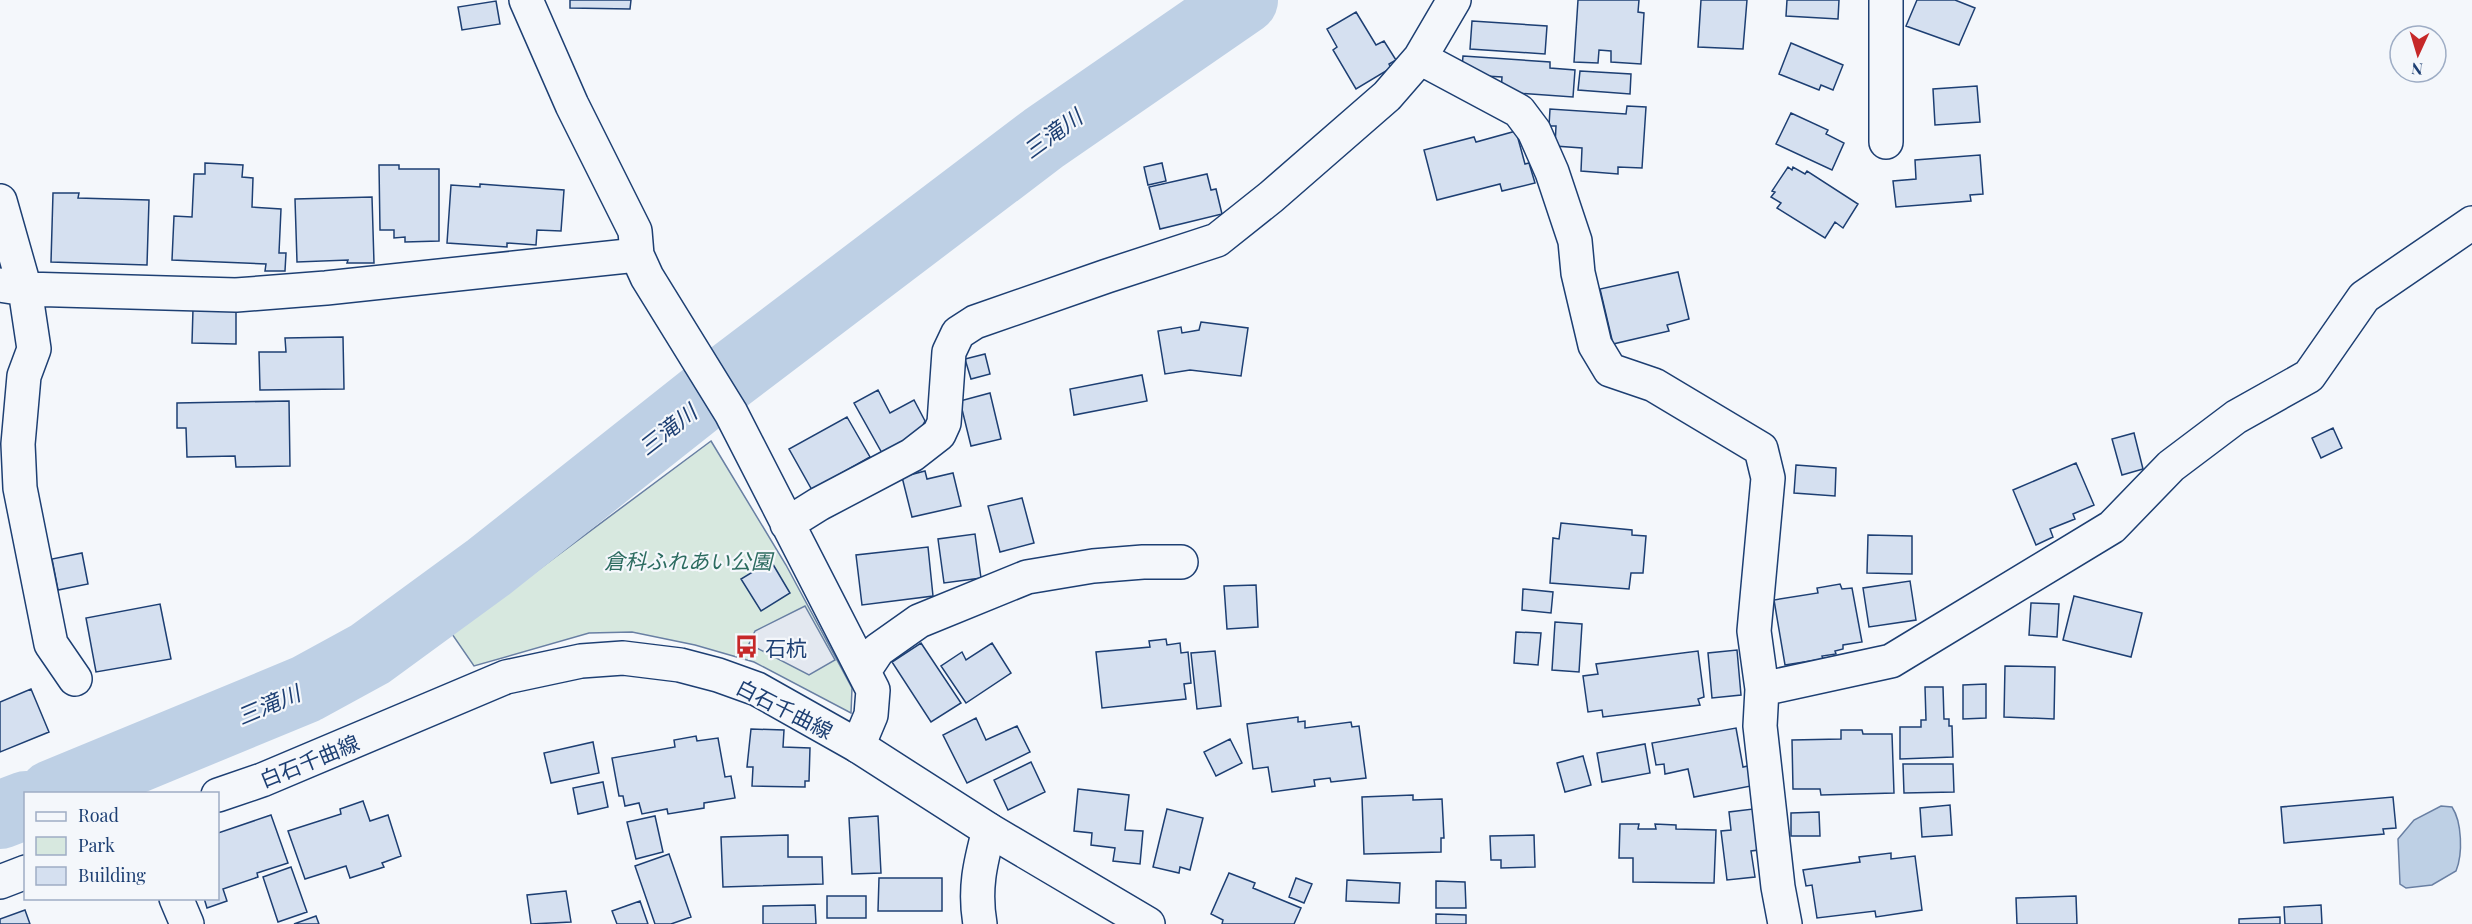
<svg xmlns="http://www.w3.org/2000/svg" width="2472" height="924" font-family="'Playfair Display','Noto Sans JP',serif">
<rect width="100%" height="100%" fill="#f4f7fb"/>
<path fill="#d7e8df" stroke="#687fa3" stroke-width="1.5" d="M 711,441 L 786,565 L 852,688 L 851,713 L 754,662 L 695,645 L 632,632 L 589,633 L 474,666 L 452,634 Z"/>
<path fill="#e3e8f0" stroke="#687fa3" stroke-width="1.5" d="M 805,606 L 835,660 L 809,675 L 749,644 L 755,631 Z"/>
<path fill="#bed0e5" stroke="#687fa3" stroke-width="1.5" d="M 2441,806 L 2452,807 C 2462,822 2463,854 2456,871 L 2432,885 L 2406,888 L 2400,884 L 2398,839 L 2414,820 Z"/>
<g fill="none" stroke-linecap="round" stroke-linejoin="round">
<path stroke="#bed0e5" stroke-width="68" d="M 52,794 L 306,689 L 370,654 L 489,567 L 730,376 L 1044,138 L 1244,0
M 0,815 L 26,805"/>
</g>
<path fill="#d5e0f0" stroke="#1d3f73" stroke-width="1.5" d="M 570,0 L 631,0 L 630,9 L 570,8 Z
M 1578,0 L 1639,0 L 1638,12 L 1644,13 L 1641,64 L 1611,62 L 1611,51 L 1599,50 L 1598,63 L 1574,62 Z
M 1701,0 L 1747,0 L 1743,49 L 1698,47 Z
M 1787,0 L 1839,0 L 1838,19 L 1786,16 Z
M 1917,0 L 1955,0 L 1975,8 L 1959,45 L 1906,26 Z
M 496,1 L 500,24 L 462,30 L 458,7 Z
M 1356,12 L 1376,45 L 1384,41 L 1396,60 L 1389,64 L 1391,68 L 1356,89 L 1333,50 L 1337,47 L 1327,29 Z
M 1472,21 L 1547,26 L 1545,54 L 1470,49 Z
M 1791,43 L 1843,65 L 1833,90 L 1821,85 L 1819,90 L 1779,74 Z
M 1463,56 L 1550,62 L 1550,68 L 1575,70 L 1573,97 L 1501,92 L 1502,77 L 1468,75 L 1462,68 Z
M 1580,71 L 1631,74 L 1630,94 L 1578,90 Z
M 1977,86 L 1980,122 L 1935,125 L 1933,89 Z
M 1627,106 L 1646,107 L 1642,168 L 1618,167 L 1618,174 L 1581,171 L 1582,148 L 1555,146 L 1556,126 L 1549,126 L 1550,109 L 1626,114 Z
M 1791,113 L 1828,130 L 1826,134 L 1844,143 L 1832,170 L 1776,144 Z
M 1516,131 L 1525,164 L 1529,163 L 1535,183 L 1502,191 L 1500,184 L 1437,200 L 1424,150 L 1474,137 L 1476,142 Z
M 1980,155 L 1983,194 L 1970,195 L 1971,201 L 1896,207 L 1893,181 L 1916,179 L 1915,160 Z
M 205,163 L 243,165 L 242,177 L 253,178 L 252,207 L 281,209 L 279,253 L 286,253 L 285,271 L 265,271 L 266,264 L 172,260 L 174,216 L 192,217 L 194,174 L 205,174 Z
M 1162,163 L 1166,181 L 1148,185 L 1144,167 Z
M 379,165 L 399,165 L 399,169 L 439,169 L 439,241 L 405,242 L 405,237 L 394,238 L 394,230 L 380,230 Z
M 1788,167 L 1792,170 L 1793,167 L 1805,174 L 1807,171 L 1858,204 L 1843,228 L 1835,222 L 1825,238 L 1777,208 L 1781,203 L 1771,197 L 1775,192 L 1772,191 Z
M 1207,174 L 1211,190 L 1216,189 L 1222,214 L 1160,229 L 1149,187 Z
M 480,184 L 564,190 L 561,231 L 537,230 L 536,245 L 507,243 L 507,247 L 447,243 L 451,185 L 480,187 Z
M 53,193 L 79,193 L 78,198 L 149,200 L 147,265 L 51,262 Z
M 372,197 L 374,263 L 347,263 L 348,260 L 297,262 L 295,199 Z
M 1678,272 L 1689,319 L 1667,325 L 1669,331 L 1613,344 L 1600,289 Z
M 193,309 L 236,311 L 236,344 L 192,343 Z
M 1201,322 L 1248,328 L 1241,376 L 1190,370 L 1165,374 L 1158,331 L 1181,327 L 1182,333 L 1199,330 Z
M 343,337 L 344,389 L 260,390 L 259,352 L 286,352 L 285,338 Z
M 985,354 L 990,374 L 971,379 L 965,359 Z
M 1142,375 L 1147,401 L 1074,415 L 1070,389 Z
M 878,390 L 890,413 L 914,400 L 925,421 L 918,434 L 882,453 L 854,403 Z
M 990,393 L 1001,439 L 971,446 L 960,401 Z
M 289,401 L 290,466 L 236,467 L 235,456 L 187,457 L 186,428 L 177,428 L 177,403 Z
M 847,417 L 870,457 L 812,490 L 789,449 Z
M 2333,428 L 2342,448 L 2321,458 L 2312,438 Z
M 2134,433 L 2143,469 L 2122,475 L 2112,439 Z
M 2076,463 L 2094,505 L 2073,514 L 2075,519 L 2050,529 L 2053,537 L 2036,545 L 2013,490 Z
M 1796,465 L 1836,468 L 1835,496 L 1794,493 Z
M 925,471 L 927,479 L 953,473 L 961,506 L 912,517 L 902,477 Z
M 1022,498 L 1034,543 L 1000,552 L 988,506 Z
M 1561,523 L 1632,530 L 1632,535 L 1646,536 L 1643,573 L 1631,573 L 1629,589 L 1550,583 L 1553,538 L 1559,539 Z
M 975,534 L 981,578 L 944,583 L 938,539 Z
M 1868,535 L 1912,536 L 1912,574 L 1867,573 Z
M 928,547 L 933,596 L 862,605 L 856,555 Z
M 82,553 L 88,584 L 58,590 L 52,559 Z
M 771,561 L 790,593 L 761,611 L 741,579 Z
M 1910,581 L 1916,620 L 1869,627 L 1863,588 Z
M 1840,584 L 1842,589 L 1852,588 L 1862,642 L 1843,645 L 1843,649 L 1835,651 L 1836,654 L 1822,656 L 1823,659 L 1785,665 L 1774,600 L 1818,593 L 1817,588 Z
M 1256,585 L 1258,627 L 1227,629 L 1224,586 Z
M 1523,589 L 1553,592 L 1551,613 L 1522,610 Z
M 2074,596 L 2142,613 L 2131,657 L 2063,640 Z
M 2031,603 L 2059,604 L 2057,637 L 2029,635 Z
M 160,604 L 171,659 L 96,672 L 86,618 Z
M 1555,622 L 1582,624 L 1579,672 L 1552,670 Z
M 1516,632 L 1541,633 L 1538,665 L 1514,663 Z
M 1166,639 L 1167,645 L 1180,643 L 1181,653 L 1188,652 L 1191,683 L 1184,684 L 1186,699 L 1102,708 L 1096,652 L 1150,647 L 1149,641 Z
M 921,643 L 961,703 L 931,722 L 892,662 Z
M 992,643 L 1011,673 L 966,703 L 941,666 L 962,652 L 966,660 Z
M 1737,650 L 1741,695 L 1712,698 L 1708,653 Z
M 1215,651 L 1221,706 L 1197,709 L 1191,653 Z
M 1698,651 L 1704,697 L 1698,699 L 1700,705 L 1603,717 L 1602,710 L 1588,712 L 1583,676 L 1598,674 L 1596,664 Z
M 2005,666 L 2055,667 L 2054,719 L 2004,717 Z
M 1986,684 L 1986,718 L 1963,719 L 1963,685 Z
M 1925,687 L 1943,687 L 1944,719 L 1949,719 L 1949,726 L 1952,726 L 1953,757 L 1900,759 L 1900,727 L 1921,727 L 1921,720 L 1926,720 Z
M 31,689 L 49,732 L 0,752 L 0,702 Z
M 1298,717 L 1298,722 L 1305,721 L 1305,728 L 1351,722 L 1352,727 L 1359,726 L 1366,778 L 1331,782 L 1330,778 L 1314,780 L 1315,786 L 1272,792 L 1268,767 L 1253,769 L 1247,724 Z
M 976,718 L 986,740 L 1017,726 L 1030,752 L 967,783 L 943,735 Z
M 1736,728 L 1743,767 L 1748,766 L 1751,786 L 1694,797 L 1688,769 L 1665,774 L 1664,764 L 1656,765 L 1652,743 Z
M 751,729 L 784,730 L 783,747 L 810,748 L 809,781 L 805,781 L 805,787 L 752,786 L 753,767 L 747,767 Z
M 1841,730 L 1862,730 L 1863,734 L 1892,734 L 1894,793 L 1821,795 L 1820,789 L 1793,789 L 1792,740 L 1841,739 Z
M 696,736 L 697,741 L 718,738 L 725,777 L 731,776 L 735,798 L 704,803 L 704,808 L 668,814 L 667,809 L 642,814 L 639,803 L 625,806 L 623,796 L 619,796 L 612,758 L 675,747 L 674,740 Z
M 1230,739 L 1242,763 L 1216,776 L 1204,752 Z
M 593,742 L 599,773 L 551,783 L 544,753 Z
M 1645,744 L 1650,773 L 1602,782 L 1597,753 Z
M 1583,756 L 1591,785 L 1565,792 L 1557,763 Z
M 1031,762 L 1045,792 L 1008,810 L 994,780 Z
M 1903,764 L 1953,764 L 1954,792 L 1904,793 Z
M 603,782 L 608,807 L 578,814 L 573,788 Z
M 1078,789 L 1129,795 L 1125,830 L 1143,831 L 1140,864 L 1113,861 L 1115,848 L 1091,845 L 1092,833 L 1074,831 Z
M 1413,795 L 1413,800 L 1442,799 L 1444,838 L 1441,838 L 1441,852 L 1364,854 L 1362,797 Z
M 2393,797 L 2396,828 L 2383,829 L 2384,834 L 2284,843 L 2281,807 Z
M 363,801 L 370,821 L 388,815 L 401,856 L 382,863 L 384,867 L 350,878 L 346,866 L 305,879 L 288,831 L 341,814 L 340,809 Z
M 1950,805 L 1952,835 L 1922,837 L 1920,808 Z
M 1167,809 L 1203,818 L 1190,870 L 1180,867 L 1179,873 L 1153,867 Z
M 1753,809 L 1759,850 L 1751,851 L 1755,877 L 1727,880 L 1721,831 L 1731,830 L 1729,812 Z
M 1819,812 L 1820,836 L 1791,836 L 1791,813 Z
M 271,815 L 288,863 L 257,873 L 258,877 L 223,889 L 227,901 L 207,908 L 204,898 L 218,898 L 218,833 Z
M 655,816 L 663,852 L 636,859 L 627,822 Z
M 878,816 L 881,873 L 852,874 L 849,818 Z
M 1620,824 L 1639,824 L 1638,829 L 1656,829 L 1655,824 L 1676,825 L 1676,829 L 1716,830 L 1714,883 L 1633,882 L 1633,858 L 1619,858 Z
M 788,835 L 788,857 L 822,857 L 823,884 L 723,887 L 721,837 Z
M 1534,835 L 1535,867 L 1501,868 L 1501,860 L 1491,860 L 1490,836 Z
M 1891,853 L 1891,859 L 1915,856 L 1922,910 L 1876,917 L 1875,911 L 1817,918 L 1812,885 L 1806,886 L 1803,870 L 1860,862 L 1859,857 Z
M 669,854 L 691,917 L 671,924 L 655,924 L 635,866 Z
M 291,867 L 307,912 L 278,922 L 263,877 Z
M 1229,873 L 1255,883 L 1253,888 L 1301,908 L 1294,924 L 1222,924 L 1223,920 L 1211,914 Z
M 879,878 L 942,878 L 942,911 L 878,911 Z
M 1296,878 L 1312,884 L 1304,903 L 1289,897 Z
M 1347,880 L 1400,883 L 1399,903 L 1346,901 Z
M 1436,881 L 1465,882 L 1466,908 L 1436,908 Z
M 566,891 L 571,922 L 531,924 L 527,895 Z
M 827,896 L 866,896 L 866,918 L 827,918 Z
M 2076,896 L 2077,924 L 2017,924 L 2016,898 Z
M 640,901 L 648,924 L 617,924 L 612,911 Z
M 815,905 L 816,924 L 763,924 L 763,906 Z
M 2321,905 L 2322,924 L 2285,924 L 2284,907 Z
M 25,910 L 30,924 L 0,924 L 0,919 Z
M 1436,914 L 1466,915 L 1466,924 L 1436,924 Z
M 316,916 L 319,924 L 294,924 Z
M 2280,917 L 2280,924 L 2239,924 L 2239,919 Z"/>
<g fill="none" stroke-linecap="round" stroke-linejoin="round">
<defs>
<path id="minor" d="M 526,0 L 572,105 L 635,231 L 637,255 L 647,277 L 731,413 L 873,690 L 871,715 L 858,746
M 1886,0 L 1886,142
M 1420,58 L 1519,111 L 1534,131 L 1552,172 L 1575,241 L 1578,273 L 1595,345 L 1610,370 L 1654,385 L 1761,449 L 1768,478 L 1754,631 L 1762,689 L 1760,726 L 1778,887 L 1785,924
M 0,201 L 25,289 L 34,349 L 24,376 L 18,444 L 20,488 L 51,644 L 75,679
M 0,285 L 25,289 L 236,295 L 326,288 L 637,255
M 787,524 L 819,504 L 912,455 L 939,434 L 944,423 L 949,352 L 958,333 L 975,322 L 1107,276 L 1217,240 L 1271,197 L 1387,96 L 1420,58 L 1454,0
M 864,671 L 878,650 L 919,621 L 1027,577 L 1093,566 L 1143,562 L 1181,562
M 1762,689 L 1891,661 L 2112,527 L 2171,466 L 2236,417 L 2309,376 L 2364,297 L 2472,223
M 176,898 L 187,924
M 980,924 C 974,889 980,864 989,830"/>
<path id="major" d="M 218,795 L 262,780 L 506,677 L 581,661 L 623,658 L 680,665 L 718,675 L 757,689 L 858,746 L 989,830 L 1148,924
M 0,882 L 26,872"/>
</defs>
<use href="#minor" stroke="#1d3f73" stroke-width="36"/>
<use href="#major" stroke="#1d3f73" stroke-width="36"/>
<use href="#minor" stroke="#f4f7fb" stroke-width="33"/>
<use href="#major" stroke="#f4f7fb" stroke-width="33"/>
</g>
<defs>
<symbol id="bus-bare" viewBox="-9 -9 18 18"><path d="M-5-6H5V4H4V6H2V4H-2V6H-4V4H-5ZM-3.5-4V0h7V-4ZM-3.5 1.2v1.5H-2V1.2ZM2 1.2v1.5H3.5V1.2Z" fill="#c62828" stroke="#f4f7fb" stroke-width="2.5" paint-order="stroke"/></symbol>
</defs>
<g fill-rule="evenodd">
<use href="#bus-bare" x="730" y="630" width="33" height="33"/>
</g>
<g text-anchor="middle" dominant-baseline="central" stroke-width="4.5" stroke-linejoin="round" paint-order="stroke">
<g font-size="21" font-style="italic" fill="#2c6c60" stroke="#f4f7fb">
<text x="688" y="560">倉科ふれあい公園</text>
</g>
<g font-size="21" fill="#1d3f73" stroke="#f4f7fb" text-anchor="start">
<text x="765" y="647">石杭</text>
</g>
<g font-size="21" fill="#1d3f73" stroke="#f4f7fb">
<text transform="translate(785 708) rotate(27)">白石千曲線</text>
<text transform="translate(309 760) rotate(-22)">白石千曲線</text>
</g>
<g font-size="22" font-style="italic" fill="#1d3f73" stroke="#f4f7fb">
<text transform="translate(1052 133) rotate(-36)">三滝川</text>
<text transform="translate(667 429) rotate(-38)">三滝川</text>
<text transform="translate(268 704) rotate(-23)">三滝川</text>
</g>
</g>
<rect x="24" y="792" width="195" height="108" fill="#f4f7fb" stroke="#9eadc5" stroke-width="1.5"/>
<rect x="36" y="812" width="30" height="9" fill="#f4f7fb" stroke="#9eadc5" stroke-width="1.5"/>
<text x="78" y="822" font-size="18" fill="#1d3f73">Road</text>
<rect x="36" y="837" width="30" height="18" fill="#d7e8df" stroke="#9eadc5" stroke-width="1.5"/>
<text x="78" y="852" font-size="18" fill="#1d3f73">Park</text>
<rect x="36" y="867" width="30" height="18" fill="#d5e0f0" stroke="#9eadc5" stroke-width="1.5"/>
<text x="78" y="882" font-size="18" fill="#1d3f73">Building</text>
<g transform="translate(2418 54) rotate(184)"><circle r="28" fill="#f4f7fb" stroke="#9eadc5" stroke-width="1.5"/>
<path d="M0-4.5L10 22L0 15L-10 22Z" fill="#c62828"/>
<text y="-9" font-size="16" font-weight="bold" text-anchor="middle" fill="#1d3f73">N</text>
</g>
</svg>
